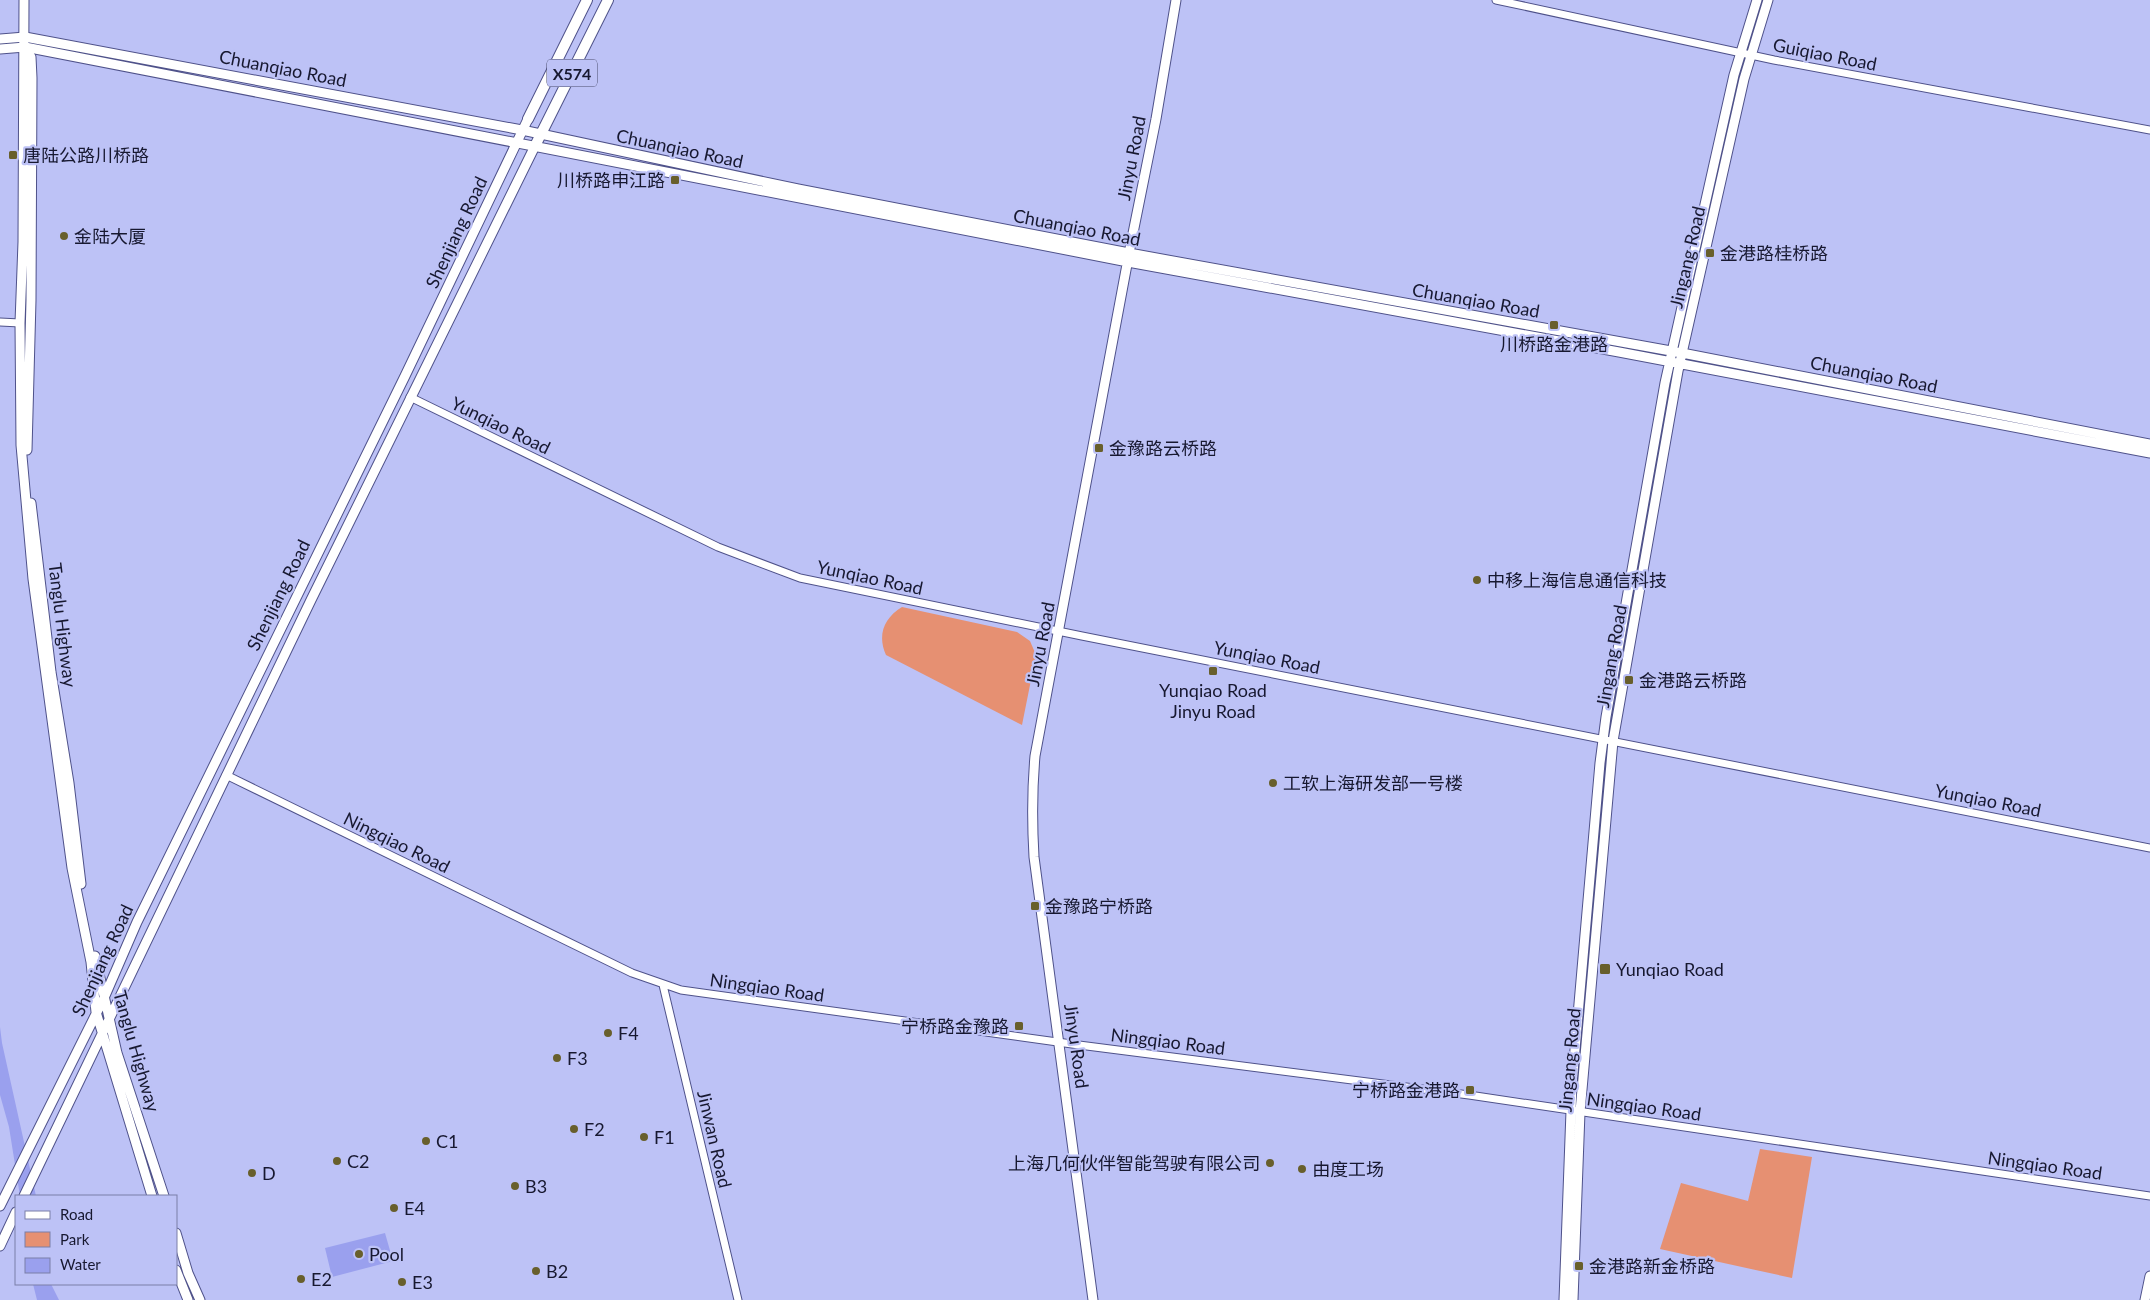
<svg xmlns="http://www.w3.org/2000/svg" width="2150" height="1300" font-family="Lato,'Noto Sans SC',sans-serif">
<rect width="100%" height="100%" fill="#bdc2f6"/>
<path fill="#e69072" d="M 902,607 L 1017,632 L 1030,641 L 1036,655 L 1022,725 L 886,655 C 877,635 884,618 902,607 Z
M 1760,1149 L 1812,1157 L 1792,1278 L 1660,1249 L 1681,1183 L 1748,1201 Z"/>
<path fill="#9aa0ee" d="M 0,1027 L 2,1043 L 36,1196 L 20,1196 L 9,1127 L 0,1095 Z
M 385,1233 L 393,1261 L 332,1277 L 325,1248 Z
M 33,1284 L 51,1284 L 59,1300 L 37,1300 Z"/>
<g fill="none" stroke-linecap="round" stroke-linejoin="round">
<defs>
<path id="minor" d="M 1496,0 L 1774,60 L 2150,130
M 0,322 L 20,323
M 410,397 L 718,547 L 800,578 L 1082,636 L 2150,848
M 226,775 L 632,973 L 681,990 L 1079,1045 L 1469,1095 L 2150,1196
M 663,985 L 738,1300"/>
<path id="tertiary" d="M 0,39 L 25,37 L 522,130 L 798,189 L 1129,253 L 1682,353 L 2150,444
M 0,49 L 25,47 L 1128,262 L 1619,352 L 2150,453
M 1093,1300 L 1034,857 C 1032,823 1032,790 1035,756 L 1131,243 L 1156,119 L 1176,0
M 1564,1300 L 1572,1084 L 1600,763 L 1606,717 L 1665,383 L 1734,75 L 1757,0
M 1573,1300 L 1580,1112 L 1613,741 L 1678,371 L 1744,79 L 1768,0
M 2145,1300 L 2150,1276"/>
<path id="secondary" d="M 24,0 L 23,242 L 20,323 L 21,445 L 33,579 L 72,868 L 91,962 L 96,1012 L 152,1196
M 25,47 L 31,57 L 32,78 L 31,300 L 27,450
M 31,503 L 51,672 L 69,783 L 81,884
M 95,956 L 117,1053 L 164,1196
M 24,1196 L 311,600 L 535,146
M 0,1206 L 104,998 L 137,922 L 405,376 L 528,119
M 176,1233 L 188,1273 L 200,1300
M 0,1246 L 16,1212
M 176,1270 L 188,1300"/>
<path id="primary" d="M 528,119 L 587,0
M 535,146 L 608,0"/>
</defs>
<use href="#minor" stroke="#4f528a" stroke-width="9"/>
<use href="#tertiary" stroke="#4f528a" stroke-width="11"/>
<use href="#secondary" stroke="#4f528a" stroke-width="11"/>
<use href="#primary" stroke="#4f528a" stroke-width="12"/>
<use href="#minor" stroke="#fff" stroke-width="7"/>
<use href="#tertiary" stroke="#fff" stroke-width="9"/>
<use href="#secondary" stroke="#fff" stroke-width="9"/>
<use href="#primary" stroke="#fff" stroke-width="10"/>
</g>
<g fill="#685f2c" stroke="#bdc2f6" stroke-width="2">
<rect x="8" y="150" width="10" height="10" rx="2.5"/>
<rect x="670" y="175" width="10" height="10" rx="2.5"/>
<circle cx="64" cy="236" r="5"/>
<rect x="1705" y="248" width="10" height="10" rx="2.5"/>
<rect x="1549" y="320" width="10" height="10" rx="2.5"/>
<rect x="1094" y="443" width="10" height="10" rx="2.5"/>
<circle cx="1477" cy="580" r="5"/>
<rect x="1208" y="666" width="10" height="10" rx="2.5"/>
<rect x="1624" y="675" width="10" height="10" rx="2.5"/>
<circle cx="1273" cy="783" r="5"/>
<rect x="1030" y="901" width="10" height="10" rx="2.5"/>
<rect x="1599" y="963" width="12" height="12" rx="2.5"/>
<rect x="1014" y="1021" width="10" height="10" rx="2.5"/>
<circle cx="608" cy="1033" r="5"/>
<circle cx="557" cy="1058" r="5"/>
<rect x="1465" y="1085" width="10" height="10" rx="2.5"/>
<circle cx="574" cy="1129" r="5"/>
<circle cx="644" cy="1137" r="5"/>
<circle cx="426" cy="1141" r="5"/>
<circle cx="337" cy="1161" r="5"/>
<circle cx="1270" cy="1163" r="5"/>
<circle cx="1302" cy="1169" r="5"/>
<circle cx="252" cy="1173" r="5"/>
<circle cx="515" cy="1186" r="5"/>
<circle cx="394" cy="1208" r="5"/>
<circle cx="359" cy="1254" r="5"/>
<rect x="1574" y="1261" width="10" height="10" rx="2.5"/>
<circle cx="536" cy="1271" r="5"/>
<circle cx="301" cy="1279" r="5"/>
<circle cx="402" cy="1282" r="5"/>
</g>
<g text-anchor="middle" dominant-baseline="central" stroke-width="4.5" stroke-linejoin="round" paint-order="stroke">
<rect fill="#bdc2f6" stroke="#494b6b" stroke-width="1" x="547" y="59.5" width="50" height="27" rx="4"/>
<g font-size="16" font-weight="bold" fill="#171830">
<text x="572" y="73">X574</text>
</g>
<g font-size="18" fill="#171830" stroke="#bdc2f6">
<text transform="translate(1825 54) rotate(11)">Guiqiao Road</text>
<text transform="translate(283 68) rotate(11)">Chuanqiao Road</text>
<text transform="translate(680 148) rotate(12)">Chuanqiao Road</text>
<text transform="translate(1131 158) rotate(-79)">Jinyu Road</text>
<text transform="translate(1077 227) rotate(11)">Chuanqiao Road</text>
<text transform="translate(456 232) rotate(-65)">Shenjiang Road</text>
<text transform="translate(1687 257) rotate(-77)">Jingang Road</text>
<text transform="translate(1476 300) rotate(10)">Chuanqiao Road</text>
<text transform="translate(1874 374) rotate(11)">Chuanqiao Road</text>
<text transform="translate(501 425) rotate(26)">Yunqiao Road</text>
<text transform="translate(870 577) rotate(12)">Yunqiao Road</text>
<text transform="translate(278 595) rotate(-64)">Shenjiang Road</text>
<text transform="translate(63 625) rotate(83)">Tanglu Highway</text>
<text transform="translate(1040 644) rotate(-79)">Jinyu Road</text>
<text transform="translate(1611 656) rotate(-80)">Jingang Road</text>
<text transform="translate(1267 657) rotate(11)">Yunqiao Road</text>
<text transform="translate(1988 800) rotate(11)">Yunqiao Road</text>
<text transform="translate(397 842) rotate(26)">Ningqiao Road</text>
<text transform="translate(102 960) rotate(-65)">Shenjiang Road</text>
<text transform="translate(767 987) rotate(8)">Ningqiao Road</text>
<text transform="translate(1168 1041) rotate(7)">Ningqiao Road</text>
<text transform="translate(1077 1046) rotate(82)">Jinyu Road</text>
<text transform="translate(137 1051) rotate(74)">Tanglu Highway</text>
<text transform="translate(1569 1060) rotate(-85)">Jingang Road</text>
<text transform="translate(1644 1106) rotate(8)">Ningqiao Road</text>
<text transform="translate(715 1139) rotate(77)">Jinwan Road</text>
<text transform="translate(2045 1165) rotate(8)">Ningqiao Road</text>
</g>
<g font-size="18" fill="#171830" stroke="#bdc2f6" text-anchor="start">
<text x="23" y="155">唐陆公路川桥路</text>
<text x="665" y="180" text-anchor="end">川桥路申江路</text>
<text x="74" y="236">金陆大厦</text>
<text x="1720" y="253">金港路桂桥路</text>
<text x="1554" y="344" text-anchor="middle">川桥路金港路</text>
<text x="1109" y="448">金豫路云桥路</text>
<text x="1487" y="580">中移上海信息通信科技</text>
<text x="1639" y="680">金港路云桥路</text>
<text x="1213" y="690" text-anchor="middle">Yunqiao Road<tspan x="1213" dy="21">Jinyu Road</tspan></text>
<text x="1283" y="783">工软上海研发部一号楼</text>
<text x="1045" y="906">金豫路宁桥路</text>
<text x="1616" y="969">Yunqiao Road</text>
<text x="1009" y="1026" text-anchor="end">宁桥路金豫路</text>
<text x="618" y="1033">F4</text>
<text x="567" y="1058">F3</text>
<text x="1460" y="1090" text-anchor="end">宁桥路金港路</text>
<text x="584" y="1129">F2</text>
<text x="654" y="1137">F1</text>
<text x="436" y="1141">C1</text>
<text x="347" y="1161">C2</text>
<text x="1260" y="1163" text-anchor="end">上海几何伙伴智能驾驶有限公司</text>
<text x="1312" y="1169">由度工场</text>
<text x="262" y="1173">D</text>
<text x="525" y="1186">B3</text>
<text x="404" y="1208">E4</text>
<text x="369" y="1254">Pool</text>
<text x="1589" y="1266">金港路新金桥路</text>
<text x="546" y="1271">B2</text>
<text x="311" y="1279">E2</text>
<text x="412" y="1282">E3</text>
</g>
</g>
<rect x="15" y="1195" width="162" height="90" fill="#bdc2f6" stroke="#7b7ea7"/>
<rect x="25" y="1211" width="25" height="8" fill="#ffffff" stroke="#7b7ea7"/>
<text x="60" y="1220" font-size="15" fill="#171830">Road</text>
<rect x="25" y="1232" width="25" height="15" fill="#e69072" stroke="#7b7ea7"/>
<text x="60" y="1245" font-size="15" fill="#171830">Park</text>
<rect x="25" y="1258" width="25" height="15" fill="#9aa0ee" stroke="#7b7ea7"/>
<text x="60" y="1270" font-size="15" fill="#171830">Water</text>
</svg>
